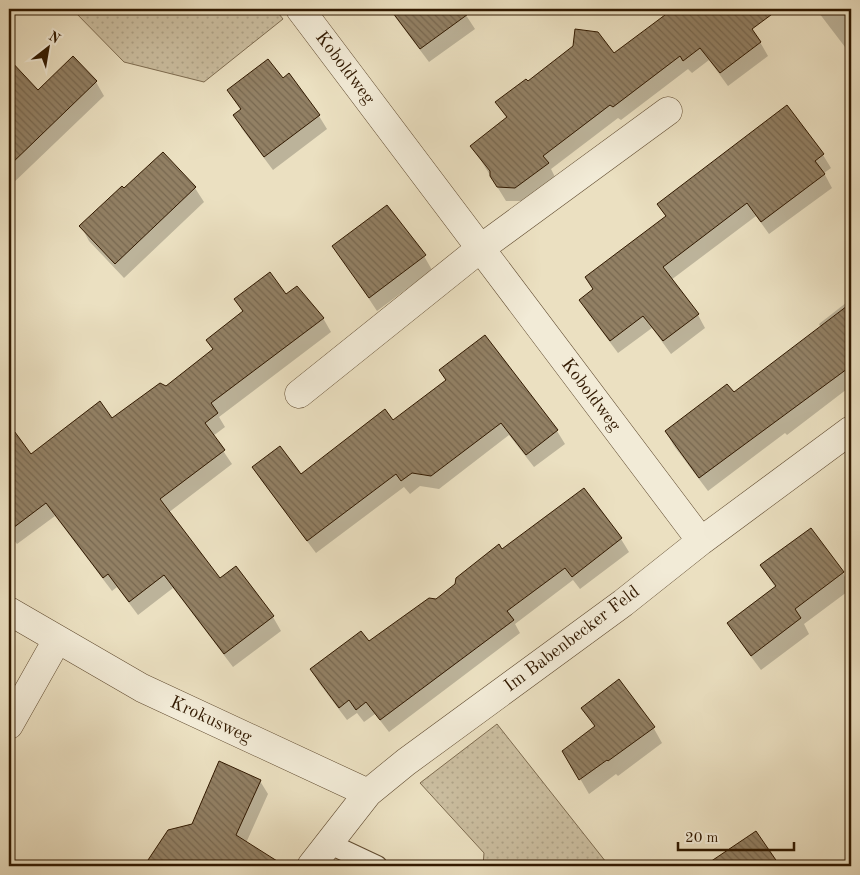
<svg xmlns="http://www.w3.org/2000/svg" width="860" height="875" font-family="'Old Standard TT',serif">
<defs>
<pattern id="grass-dots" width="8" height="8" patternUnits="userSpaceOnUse" patternTransform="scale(1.25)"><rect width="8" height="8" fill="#cbbea0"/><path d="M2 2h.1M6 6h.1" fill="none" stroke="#afa388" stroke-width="1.8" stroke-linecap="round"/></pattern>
<pattern id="building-back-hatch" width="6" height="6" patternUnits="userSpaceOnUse" patternTransform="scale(1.25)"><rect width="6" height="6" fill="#928064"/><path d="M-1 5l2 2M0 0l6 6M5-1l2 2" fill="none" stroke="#786850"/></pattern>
</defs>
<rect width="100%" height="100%" fill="#ebe0c1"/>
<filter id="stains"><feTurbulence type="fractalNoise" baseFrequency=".004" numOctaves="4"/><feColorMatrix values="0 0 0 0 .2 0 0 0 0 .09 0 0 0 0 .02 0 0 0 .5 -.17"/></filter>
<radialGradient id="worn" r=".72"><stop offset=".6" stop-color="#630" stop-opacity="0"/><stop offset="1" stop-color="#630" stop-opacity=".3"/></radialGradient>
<path fill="url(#grass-dots)" stroke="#7e6c50" d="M 72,9 L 275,9 L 283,19 L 204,82 L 124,62 Z
M 497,724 L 606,862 L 603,866 L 483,866 L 484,853 L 420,783 Z"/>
<path fill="#0003" d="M 389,9 L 462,9 L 475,29 L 429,62 Z
M 675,9 L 713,9 L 722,21 L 760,42 L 768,56 L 728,86 L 709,60 L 692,73 L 688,69 L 621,120 L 618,118 L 551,169 L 555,177 L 523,201 L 506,201 L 472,146 L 507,119 L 496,102 L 527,83 L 614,55 Z
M 816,9 L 851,9 L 851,59 L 845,47 Z
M 73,58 L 96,82 L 104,96 L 9,187 L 9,76 L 16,69 L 38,92 Z
M 289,75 L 319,116 L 327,129 L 273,170 L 242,129 L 235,115 L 241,111 L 228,90 L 283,80 Z
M 163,153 L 195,188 L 204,202 L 124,278 L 89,241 L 81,226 L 124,190 Z
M 823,155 L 831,168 L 824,173 L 832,188 L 769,234 L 756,216 L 671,280 L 698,315 L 705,328 L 671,354 L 652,328 L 618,353 L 588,313 L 581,300 L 594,290 L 666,217 L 658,205 Z
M 387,206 L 424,256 L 432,270 L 377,311 L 334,246 Z
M 297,287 L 323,318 L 331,332 L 219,417 L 225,427 L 213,436 L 232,464 L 168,513 L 220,580 L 236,568 L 273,617 L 281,631 L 233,667 L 173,588 L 138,615 L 117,587 L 112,591 L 55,516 L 17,544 L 9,534 L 9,427 L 31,455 L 112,419 L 166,388 L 214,351 L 208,340 L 243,313 L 235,299 L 286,295 Z
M 851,299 L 851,386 L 787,435 L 785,433 L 708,491 L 674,446 L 666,432 L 734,394 L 821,328 L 819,324 Z
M 440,370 L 557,431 L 565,444 L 534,467 L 509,435 L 439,489 L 420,486 L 410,494 L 404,487 L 316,553 L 261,480 L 254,467 L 300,475 L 393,422 L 447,381 Z
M 584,489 L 621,539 L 629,552 L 580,589 L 573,580 L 515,624 L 520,633 L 389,732 L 375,714 L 364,722 L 357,713 L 347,720 L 319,683 L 312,670 L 369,643 L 436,600 Z
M 810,529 L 843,573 L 851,589 L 804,624 L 809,634 L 761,670 L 737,638 L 729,623 L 775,587 L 761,566 Z
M 582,708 L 653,727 L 662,743 L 618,776 L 616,774 L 589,794 L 564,751 L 595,728 Z
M 260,781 L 268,794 L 246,843 L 263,862 L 261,866 L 163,865 L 193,825 Z
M 755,833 L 778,866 L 706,866 Z"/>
<path fill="url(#building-back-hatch)" stroke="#311900" d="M 390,9 L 475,9 L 420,49 Z
M 673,9 L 779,9 L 752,29 L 761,42 L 720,73 L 700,48 L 683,61 L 680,56 L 613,107 L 610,105 L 543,156 L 549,163 L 515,188 L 497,187 L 490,176 L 490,171 L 470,146 L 507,117 L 495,102 L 526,79 L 528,81 L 573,46 L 575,29 L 598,32 L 614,53 Z
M 73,56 L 97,81 L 9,166 L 9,59 L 38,90 Z
M 268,59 L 283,78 L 289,73 L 320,115 L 264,157 L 233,115 L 241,109 L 227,90 Z
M 787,105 L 824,154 L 815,161 L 825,174 L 761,222 L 747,203 L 663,267 L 699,314 L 663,341 L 643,316 L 610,341 L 579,300 L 593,289 L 585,277 L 666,216 L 657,204 Z
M 163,152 L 196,187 L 115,264 L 79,226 L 122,186 L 124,188 Z
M 387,205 L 426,255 L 369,298 L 332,246 Z
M 270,272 L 286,294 L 297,286 L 324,318 L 211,403 L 218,413 L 205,423 L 225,450 L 160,499 L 220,578 L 236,566 L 274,616 L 224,654 L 164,575 L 129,602 L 108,574 L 103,578 L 46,503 L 9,531 L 9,424 L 31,454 L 100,401 L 112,418 L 160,383 L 166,386 L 213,349 L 206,340 L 243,311 L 234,299 Z
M 851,303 L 851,366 L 699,478 L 665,431 L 727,384 L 734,392 Z
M 485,335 L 558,430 L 526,455 L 501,423 L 431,476 L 412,473 L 401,481 L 396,474 L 307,541 L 252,467 L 280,446 L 301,474 L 385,409 L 393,420 L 446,380 L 439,370 Z
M 584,488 L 622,538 L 572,577 L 565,568 L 507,611 L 514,620 L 380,720 L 366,702 L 356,710 L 349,700 L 339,708 L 310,669 L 361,631 L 369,641 L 429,598 L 436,599 L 455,584 L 456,578 L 499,544 L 502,549 Z
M 811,528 L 844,572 L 795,609 L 801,618 L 751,656 L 727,623 L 776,586 L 760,565 Z
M 619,679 L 655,727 L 608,761 L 607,760 L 579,780 L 562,751 L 595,726 L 581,708 Z
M 219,761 L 261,780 L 236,835 L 285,866 L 144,866 L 168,830 L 192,824 Z
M 756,831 L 780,866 L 704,866 Z"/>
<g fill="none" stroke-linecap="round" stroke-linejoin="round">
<defs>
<path id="service" d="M 328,843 L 377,866"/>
<path id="minor" d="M 300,9 L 701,541
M 299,394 L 481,248 L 668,111
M 9,611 L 142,688 L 368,793
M 9,725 L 57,640
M 311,866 L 368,793 L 406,762 L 623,603 L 701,541 L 851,430"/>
</defs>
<use href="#service" stroke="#604b30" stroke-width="22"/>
<use href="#minor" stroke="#604b30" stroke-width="29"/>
<use href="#service" stroke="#f2ebd7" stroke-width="20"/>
<use href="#minor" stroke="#f2ebd7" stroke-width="28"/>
</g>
<g text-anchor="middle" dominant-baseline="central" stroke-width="4.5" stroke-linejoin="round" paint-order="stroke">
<g font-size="18" fill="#311900" stroke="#f2ebd7">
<text transform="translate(345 68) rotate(53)">Koboldweg</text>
<text transform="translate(591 395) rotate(53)">Koboldweg</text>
<text transform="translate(572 639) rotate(-37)">Im Babenbecker Feld</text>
<text transform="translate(211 720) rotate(25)">Krokusweg</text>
</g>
</g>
<rect width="860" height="875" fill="none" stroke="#ebe0c1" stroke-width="30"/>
<rect x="10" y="10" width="840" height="855" fill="none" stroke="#311900" stroke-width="2.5"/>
<rect x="15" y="15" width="830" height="845" fill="none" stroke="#311900"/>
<g transform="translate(48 48) rotate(31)" stroke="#f2ebd7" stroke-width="4" paint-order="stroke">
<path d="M0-4L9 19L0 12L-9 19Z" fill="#311900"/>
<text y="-8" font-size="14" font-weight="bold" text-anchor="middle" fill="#311900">N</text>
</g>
<path d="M678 842v8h116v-8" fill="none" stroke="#311900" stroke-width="2.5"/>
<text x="685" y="842" font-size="15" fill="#311900" stroke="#f2ebd7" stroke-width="4" paint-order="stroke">20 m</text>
<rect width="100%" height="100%" filter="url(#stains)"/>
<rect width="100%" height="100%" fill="url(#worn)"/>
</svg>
